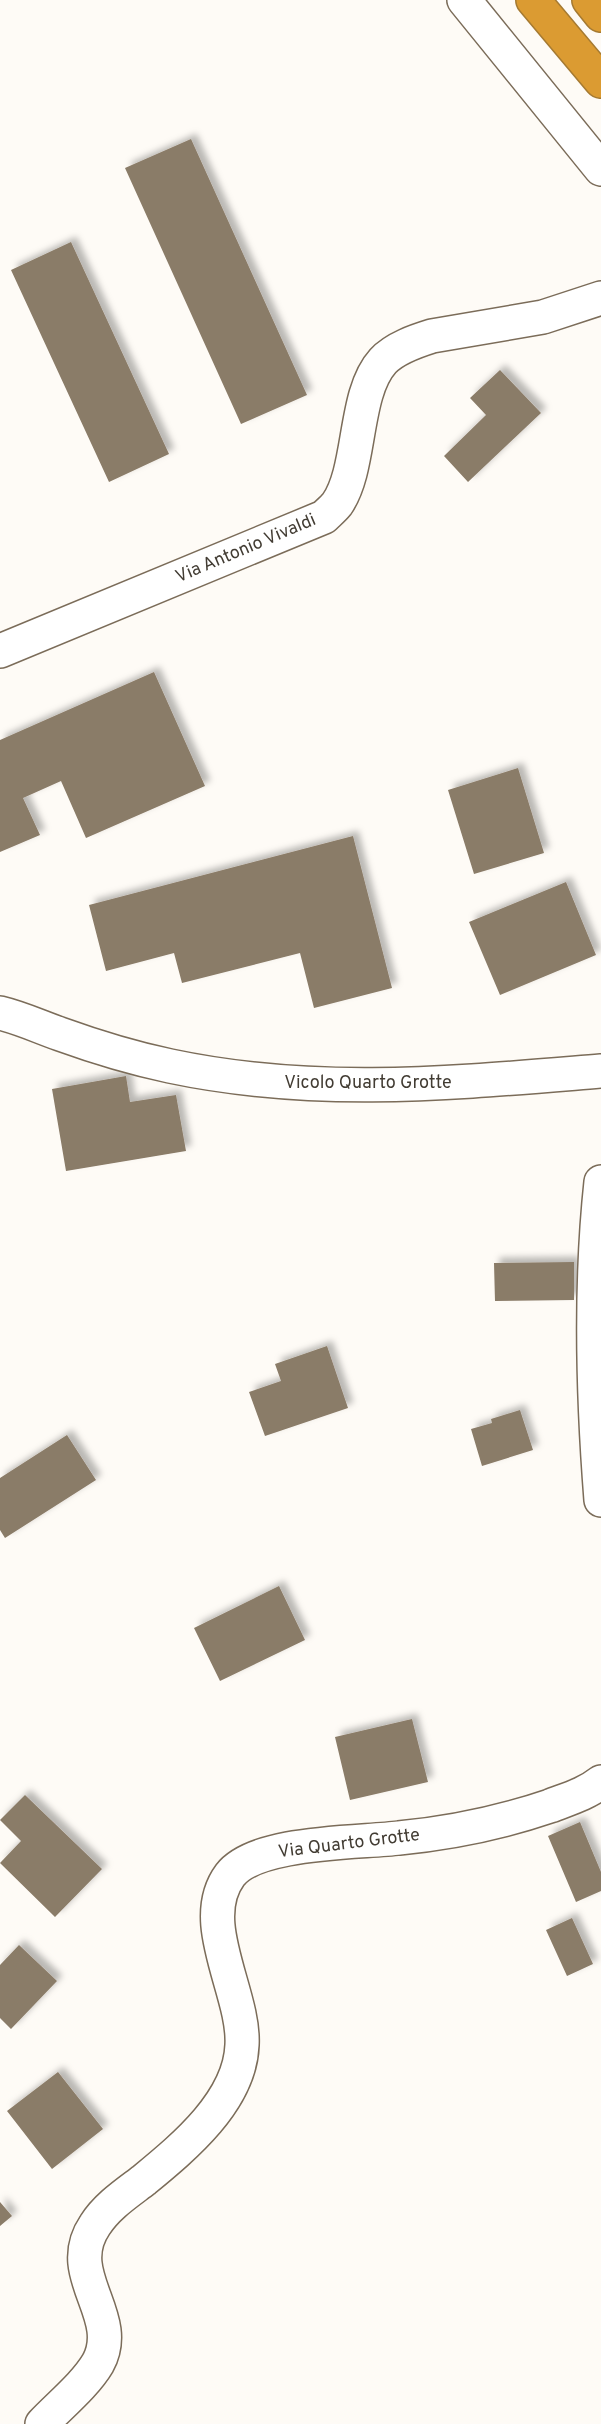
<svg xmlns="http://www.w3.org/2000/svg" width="601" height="2424" font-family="Overpass,sans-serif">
<defs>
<filter id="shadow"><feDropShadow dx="5.5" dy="-5.5" stdDeviation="3" flood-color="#0004"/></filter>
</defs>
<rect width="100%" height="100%" fill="#fefbf6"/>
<path fill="#8a7b67" filter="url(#shadow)" d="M 191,139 L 307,395 L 241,424 L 125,168 Z
M 71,242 L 169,454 L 109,482 L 11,270 Z
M 500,370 L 541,413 L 468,482 L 444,456 L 486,415 L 470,398 Z
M 154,672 L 205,786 L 86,838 L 61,781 L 23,798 L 40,835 L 0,852 L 0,740 Z
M 518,768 L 544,853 L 474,874 L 448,790 Z
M 353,836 L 392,988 L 314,1008 L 300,953 L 182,983 L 174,953 L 106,971 L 89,905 Z
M 566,882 L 596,955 L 500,995 L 469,922 Z
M 126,1076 L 130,1102 L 176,1095 L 186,1151 L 66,1171 L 52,1089 Z
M 574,1262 L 574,1300 L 495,1301 L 494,1263 Z
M 327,1346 L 348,1408 L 265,1436 L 249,1392 L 281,1381 L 275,1364 Z
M 520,1410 L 533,1450 L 482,1466 L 471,1429 L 492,1423 L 491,1419 Z
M 67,1435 L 96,1480 L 5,1538 L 0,1530 L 0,1478 Z
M 279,1586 L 305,1640 L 220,1681 L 194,1628 Z
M 412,1719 L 428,1782 L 350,1800 L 335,1737 Z
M 25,1795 L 102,1869 L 55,1917 L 0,1863 L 21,1841 L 0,1820 Z
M 580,1822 L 601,1872 L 601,1891 L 576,1902 L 548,1836 Z
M 572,1918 L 593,1964 L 567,1976 L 546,1930 Z
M 19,1945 L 57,1981 L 11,2029 L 0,2018 L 0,1965 Z
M 58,2072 L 103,2129 L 52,2169 L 7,2111 Z
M 0,2202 L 12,2216 L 0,2226 Z"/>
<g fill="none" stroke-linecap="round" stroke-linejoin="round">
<defs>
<path id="minor" d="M 464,0 L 601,169
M 0,651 L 324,517 C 328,513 333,509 337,504 C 362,468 353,394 383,361 C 395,348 416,341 432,336 L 543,317 L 601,298
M 0,1013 C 21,1018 40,1027 60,1034 C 96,1047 132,1058 170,1066 C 317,1097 453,1083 601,1071
M 601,1182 C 590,1284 593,1399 601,1500
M 42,2424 C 60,2405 85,2385 98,2363 C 124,2315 61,2275 95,2225 C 107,2206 127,2193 144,2180 C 184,2147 240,2101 242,2045 C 245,1993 195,1922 230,1875 C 256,1841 358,1843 399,1838 C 451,1833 500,1823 550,1806 C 568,1799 586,1794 601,1782"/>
<path id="highway" d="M 533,0 L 601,81
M 589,0 L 601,15"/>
</defs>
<use href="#minor" stroke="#7b6c59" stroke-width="36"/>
<use href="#highway" stroke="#a57a32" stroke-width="36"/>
<use href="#minor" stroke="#fff" stroke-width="33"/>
<use href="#highway" stroke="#db9b32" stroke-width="33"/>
</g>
<g text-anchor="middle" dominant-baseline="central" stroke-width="6" stroke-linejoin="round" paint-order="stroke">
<g font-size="18" fill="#423c33" stroke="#fff">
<text transform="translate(246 549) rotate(-23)">Via Antonio Vivaldi</text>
<text x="368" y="1083">Vicolo Quarto Grotte</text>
<text transform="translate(349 1844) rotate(-7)">Via Quarto Grotte</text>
</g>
</g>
</svg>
